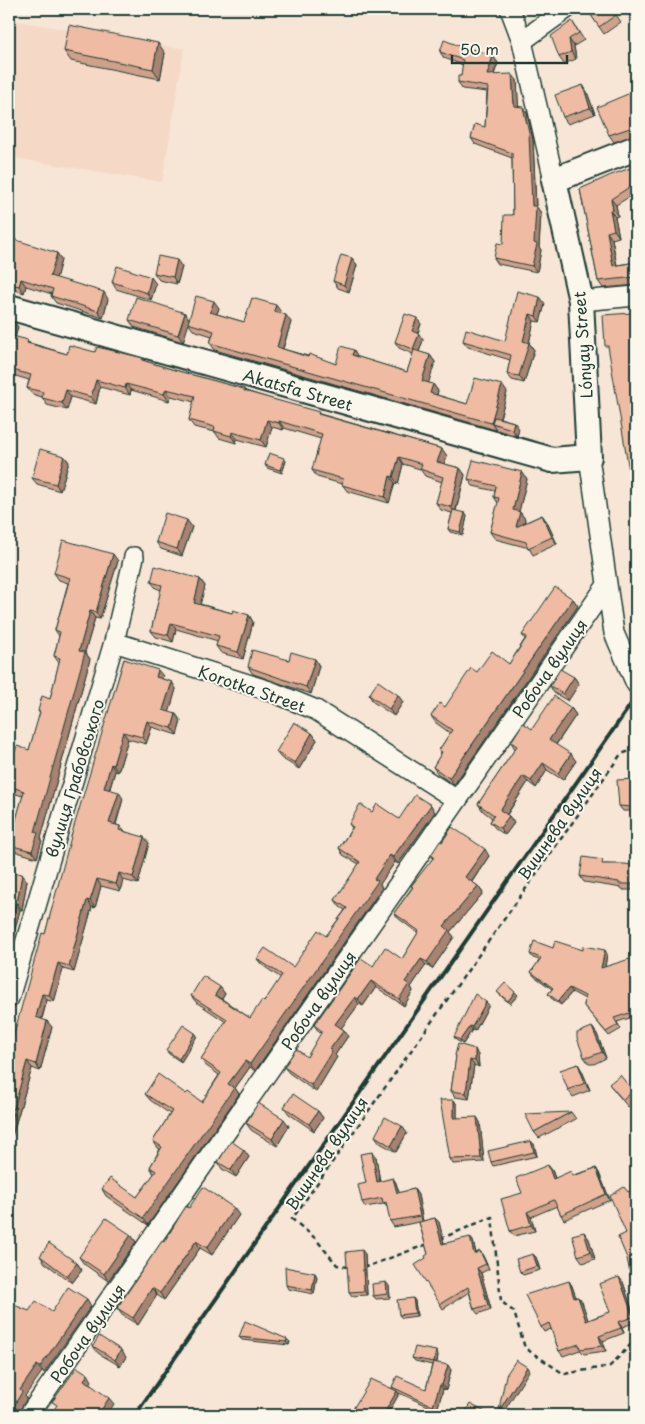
<svg xmlns="http://www.w3.org/2000/svg" width="645" height="1424" font-family="'Playpen Sans',sans-serif">
<rect width="100%" height="100%" fill="#f7e5d6"/>
<filter id="ink" filterUnits="userSpaceOnUse"><feTurbulence type="fractalNoise" baseFrequency=".02" numOctaves="2"/><feDisplacementMap in="SourceGraphic" scale="10" xChannelSelector="R" yChannelSelector="G"/><feConvolveMatrix kernelMatrix="1 2 1 2 8 2 1 2 1" color-interpolation-filters="sRGB"/></filter>
<g filter="url(#ink)">
<path fill="#f5d8c6" d="M 9,20 L 184,49 L 162,182 L 9,157 Z"/>
<g fill="none" stroke-linecap="round" stroke-linejoin="round">
<defs>
<path id="minor" d="M 510,9 L 522,41 L 554,180
M 522,41 L 566,9
M 581,301 L 636,296
M 589,457 L 614,633 L 636,684
M 114,642 L 270,691 L 316,710 L 457,800
M 9,998 L 114,642 L 134,557
M 29,1415 L 607,585"/>
<path id="tertiary" d="M 9,307 L 552,460 L 589,457 L 581,301 L 554,180 L 636,148"/>
</defs>
<use href="#minor" stroke="#1f3d34" stroke-width="22"/>
<use href="#tertiary" stroke="#1f3d34" stroke-width="28"/>
<path stroke="#1f3d34" stroke-width="2.5" stroke-dasharray="5 4" stroke-linecap="butt" d="M 440,1239 L 492,1217 L 501,1301 L 514,1312 L 525,1348 L 564,1374 L 610,1366 L 636,1339
M 348,1267 L 337,1265 L 315,1238 L 292,1219 L 621,754 L 636,749
M 363,1268 L 428,1244"/>
<use href="#minor" stroke="#fbf7ec" stroke-width="19"/>
<use href="#tertiary" stroke="#fbf7ec" stroke-width="24"/>
<path stroke="#1f3d34" stroke-width="4" d="M 135,1415 L 636,697"/>
</g>
<path fill="#cea18b" stroke="#1f3d34" d="M 612,9 L 621,22 L 604,34 L 591,15 Z
M 572,21 L 584,40 L 574,46 L 576,59 L 564,64 L 559,57 Z
M 64,51 L 165,53 L 160,79 L 71,61 Z
M 473,51 L 493,56 L 498,63 L 494,75 L 517,80 L 518,107 L 527,113 L 533,140 L 536,206 L 541,213 L 539,247 L 541,250 L 537,272 L 498,264 L 494,258 L 503,244 L 513,215 L 512,158 L 475,144 L 471,138 L 485,127 L 487,92 L 462,89 L 458,82 L 461,76 L 463,65 L 444,58 L 440,52 Z
M 583,85 L 587,92 L 595,114 L 568,124 L 563,117 Z
M 635,91 L 636,94 L 636,134 L 614,142 L 609,135 Z
M 636,166 L 636,196 L 634,194 L 616,205 L 618,216 L 615,217 L 619,237 L 612,239 L 617,265 L 636,262 L 636,285 L 603,288 L 598,281 L 580,189 Z
M 9,242 L 57,253 L 61,260 L 56,278 L 108,299 L 103,318 L 56,303 L 51,296 L 52,294 L 26,286 L 24,293 L 9,288 Z
M 352,258 L 357,265 L 349,292 L 338,288 L 333,281 Z
M 182,267 L 177,284 L 159,280 L 154,273 Z
M 112,282 L 156,284 L 151,300 L 116,289 Z
M 540,297 L 545,304 L 540,322 L 534,321 L 529,343 L 534,350 L 524,383 L 512,380 L 507,374 L 510,360 L 468,347 L 463,341 L 505,341 Z
M 219,308 L 217,314 L 244,322 L 281,312 L 280,313 L 291,322 L 283,349 L 336,364 L 358,357 L 407,372 L 413,354 L 399,348 L 395,342 L 421,324 L 418,333 L 423,340 L 419,352 L 430,355 L 435,362 L 428,383 L 433,384 L 438,391 L 437,395 L 467,404 L 507,392 L 500,418 L 514,422 L 519,429 L 517,436 L 497,430 L 496,429 L 496,430 L 215,350 L 210,343 L 212,336 L 193,330 L 188,323 L 183,342 L 134,327 L 129,320 L 185,313 L 189,319 Z
M 9,319 L 13,321 L 18,327 L 15,337 L 30,343 L 67,354 L 95,352 L 143,358 L 145,361 L 171,369 L 244,389 L 246,391 L 320,414 L 442,449 L 447,456 L 444,464 L 460,468 L 465,475 L 456,511 L 467,516 L 463,535 L 450,532 L 448,529 L 452,513 L 441,510 L 436,503 L 442,482 L 425,476 L 420,469 L 403,464 L 398,484 L 395,483 L 389,503 L 347,491 L 342,484 L 317,477 L 312,470 L 321,439 L 284,428 L 283,430 L 272,427 L 266,447 L 237,439 L 236,443 L 219,438 L 215,432 L 194,427 L 189,420 L 194,402 L 171,396 L 169,401 L 131,390 L 130,395 L 100,387 L 96,404 L 71,397 L 67,410 L 47,405 L 42,397 L 32,394 L 27,388 L 29,380 L 9,374 Z
M 64,456 L 69,462 L 60,491 L 37,484 L 32,478 Z
M 286,461 L 282,473 L 267,468 L 265,465 Z
M 522,472 L 527,479 L 519,511 L 520,512 L 525,519 L 524,523 L 542,515 L 547,522 L 557,544 L 533,555 L 529,548 L 495,539 L 490,532 L 498,503 L 494,497 L 495,491 L 473,486 L 468,479 Z
M 192,527 L 182,556 L 161,549 L 156,542 Z
M 118,561 L 100,619 L 95,618 L 85,652 L 90,659 L 41,838 L 42,840 L 37,858 L 14,851 L 11,848 L 9,855 L 9,834 L 11,837 L 23,796 L 9,792 L 9,766 L 10,767 L 29,750 L 40,714 L 38,711 L 50,699 L 59,663 L 54,656 L 59,636 L 55,630 L 68,583 L 59,580 L 54,573 Z
M 200,579 L 205,586 L 200,604 L 232,613 L 249,615 L 253,622 L 243,659 L 221,653 L 216,646 L 218,641 L 176,629 L 173,642 L 156,637 L 151,631 L 161,590 L 156,588 L 151,582 Z
M 573,599 L 578,606 L 454,785 L 438,774 L 433,767 L 441,754 L 439,750 L 450,733 L 436,723 L 431,716 L 445,707 L 477,672 L 509,664 L 525,639 L 522,635 Z
M 124,659 L 163,676 L 162,679 L 172,682 L 176,689 L 169,712 L 181,721 L 177,735 L 152,727 L 146,744 L 128,739 L 118,772 L 115,771 L 110,789 L 123,799 L 116,825 L 120,826 L 124,831 L 149,843 L 138,884 L 123,880 L 120,891 L 101,886 L 95,908 L 92,907 L 74,972 L 63,969 L 54,1002 L 47,1000 L 42,1019 L 52,1027 L 40,1071 L 32,1068 L 12,1136 L 9,1135 L 9,1052 L 45,934 Z
M 315,659 L 319,666 L 311,694 L 253,674 L 248,667 L 289,660 Z
M 574,677 L 579,684 L 568,701 L 554,693 L 550,686 Z
M 369,695 L 403,702 L 394,716 L 373,702 Z
M 571,708 L 576,715 L 556,745 L 576,761 L 563,780 L 547,770 L 536,788 L 528,782 L 507,815 L 509,816 L 514,823 L 505,835 L 495,828 L 490,822 L 492,818 L 483,811 L 478,804 L 515,749 L 511,742 L 532,729 Z
M 312,733 L 317,740 L 299,769 L 281,758 L 276,752 Z
M 636,779 L 636,811 L 623,811 L 619,806 Z
M 372,812 L 399,819 L 435,812 L 398,864 L 395,862 L 380,884 L 382,888 L 255,1071 L 250,1067 L 235,1088 L 239,1094 L 148,1225 L 106,1196 L 102,1189 L 137,1197 L 154,1174 L 150,1167 L 160,1149 L 158,1148 L 153,1141 L 170,1114 L 150,1100 L 145,1094 L 186,1094 L 202,1102 L 219,1075 L 205,1065 L 201,1059 L 226,1022 L 196,1002 L 191,996 L 220,987 L 225,994 L 222,999 L 250,1018 L 264,1002 L 281,978 L 262,965 L 257,959 L 293,967 L 326,936 L 345,910 L 340,907 L 335,900 L 359,864 L 343,855 L 339,848 L 352,828 L 349,824 Z
M 442,842 L 489,856 L 472,882 L 478,886 L 483,893 L 450,932 L 454,937 L 432,969 L 426,965 L 411,987 L 413,991 L 404,1006 L 376,987 L 363,1006 L 359,1004 L 341,1028 L 344,1030 L 348,1036 L 335,1055 L 337,1057 L 316,1092 L 289,1073 L 284,1067 L 307,1057 L 321,1034 L 319,1032 L 314,1025 L 373,966 L 402,959 L 418,933 L 399,919 L 394,913 L 433,858 L 431,855 Z
M 605,864 L 636,866 L 633,890 L 623,890 L 622,888 L 584,882 L 580,876 Z
M 9,872 L 27,881 L 22,910 L 20,910 L 9,952 Z
M 553,948 L 583,950 L 607,954 L 605,967 L 636,962 L 636,1016 L 617,1022 L 621,1029 L 609,1036 L 584,1006 L 585,999 L 572,992 L 561,1005 L 551,998 L 548,994 L 552,989 L 534,976 L 531,972 L 540,960 L 533,958 L 530,954 Z
M 497,992 L 518,995 L 510,1004 L 500,995 Z
M 486,1002 L 489,1005 L 475,1031 L 472,1030 L 463,1044 L 456,1040 L 454,1037 Z
M 592,1027 L 597,1034 L 606,1058 L 594,1064 L 589,1064 L 584,1057 Z
M 195,1033 L 197,1036 L 181,1062 L 169,1054 L 166,1050 Z
M 455,1055 L 478,1055 L 479,1067 L 474,1065 L 469,1099 L 455,1097 L 451,1091 L 456,1057 Z
M 578,1064 L 582,1071 L 590,1090 L 573,1097 L 568,1090 Z
M 609,1084 L 633,1091 L 636,1095 L 636,1099 L 628,1107 Z
M 454,1100 L 457,1105 L 457,1118 L 480,1122 L 484,1162 L 453,1164 L 450,1159 Z
M 284,1107 L 318,1111 L 323,1118 L 314,1131 L 289,1114 Z
M 571,1112 L 576,1119 L 539,1138 L 534,1132 Z
M 246,1123 L 289,1126 L 277,1146 L 251,1130 Z
M 407,1133 L 396,1152 L 380,1143 L 375,1136 Z
M 531,1141 L 534,1144 L 537,1156 L 493,1166 L 491,1162 Z
M 249,1157 L 236,1177 L 222,1169 L 218,1162 Z
M 376,1157 L 380,1182 L 393,1178 L 396,1183 L 399,1193 L 414,1189 L 418,1195 L 423,1221 L 435,1218 L 439,1222 L 444,1243 L 473,1241 L 476,1253 L 480,1251 L 483,1256 L 489,1269 L 481,1273 L 491,1309 L 478,1314 L 474,1309 L 469,1292 L 443,1309 L 440,1304 L 426,1258 L 428,1254 L 419,1222 L 394,1227 L 390,1221 L 388,1208 L 384,1204 L 365,1207 L 362,1202 L 366,1183 Z
M 596,1168 L 599,1173 L 610,1200 L 564,1220 L 561,1215 L 557,1206 L 531,1217 L 535,1231 L 514,1236 L 510,1231 L 522,1193 L 552,1170 L 555,1178 L 574,1175 Z
M 636,1189 L 636,1283 L 634,1283 L 631,1278 L 626,1233 L 628,1192 Z
M 189,1208 L 239,1215 L 212,1255 L 200,1248 L 164,1300 L 157,1295 L 138,1325 L 122,1315 L 117,1308 Z
M 584,1232 L 589,1239 L 595,1259 L 583,1263 L 578,1256 Z
M 131,1235 L 136,1242 L 108,1281 L 84,1264 L 79,1257 Z
M 365,1254 L 367,1295 L 352,1296 L 349,1292 Z
M 40,1256 L 77,1263 L 82,1270 L 72,1283 L 45,1263 Z
M 536,1257 L 540,1270 L 523,1275 L 520,1272 Z
M 315,1273 L 317,1277 L 314,1294 L 288,1289 L 286,1285 Z
M 569,1281 L 572,1286 L 576,1298 L 578,1297 L 582,1302 L 588,1320 L 610,1312 L 623,1282 L 636,1322 L 622,1327 L 624,1333 L 603,1341 L 606,1351 L 584,1354 L 580,1350 L 563,1356 L 559,1351 L 551,1329 L 544,1332 L 541,1327 Z
M 389,1286 L 390,1298 L 376,1299 L 373,1296 Z
M 413,1298 L 415,1301 L 417,1316 L 402,1318 L 399,1315 Z
M 239,1337 L 290,1342 L 289,1345 L 242,1340 Z
M 93,1346 L 126,1357 L 120,1366 L 98,1353 Z
M 438,1355 L 437,1363 L 451,1370 L 446,1390 L 443,1389 L 437,1410 L 399,1393 L 399,1394 L 387,1415 L 359,1415 L 356,1413 L 353,1409 L 393,1389 L 392,1387 L 426,1389 L 432,1365 L 415,1361 L 412,1358 Z"/>
<path fill="#a78371" stroke="#1f3d34" d="M 569,39 L 574,46 L 576,59 L 571,52 Z
M 158,43 L 165,53 L 160,79 L 153,69 Z
M 493,56 L 498,63 L 491,81 L 487,75 Z
M 512,74 L 517,80 L 519,113 L 514,106 Z
M 583,85 L 587,92 L 595,114 L 590,108 Z
M 523,107 L 527,113 L 533,140 L 536,209 L 536,206 L 541,213 L 539,247 L 541,250 L 537,272 L 532,266 L 532,206 Z
M 611,199 L 616,205 L 618,216 L 613,210 Z
M 610,210 L 615,217 L 619,237 L 614,230 Z
M 607,232 L 612,239 L 618,273 L 613,266 Z
M 57,253 L 61,260 L 55,283 L 50,276 Z
M 352,258 L 357,265 L 349,292 L 344,285 Z
M 177,260 L 182,267 L 177,284 L 173,277 Z
M 151,277 L 156,284 L 151,300 L 147,293 Z
M 21,279 L 26,286 L 24,293 L 19,286 Z
M 104,292 L 108,299 L 103,318 L 98,311 Z
M 540,297 L 545,304 L 540,322 L 536,316 Z
M 214,301 L 219,308 L 215,319 L 210,312 Z
M 276,305 L 281,312 L 279,318 L 274,311 Z
M 185,313 L 190,320 L 183,342 L 178,335 Z
M 632,313 L 636,320 L 636,359 L 635,357 Z
M 530,314 L 534,321 L 529,343 L 534,350 L 524,383 L 519,376 L 523,341 Z
M 286,315 L 291,322 L 281,354 L 277,347 Z
M 417,318 L 421,324 L 416,337 L 412,331 Z
M 13,321 L 18,327 L 14,342 L 9,335 Z
M 419,334 L 423,340 L 418,355 L 413,349 Z
M 354,350 L 358,357 L 352,355 Z
M 430,355 L 435,362 L 427,388 L 422,381 Z
M 96,380 L 100,387 L 96,404 L 91,397 Z
M 126,384 L 131,390 L 130,395 L 125,388 Z
M 433,384 L 438,391 L 435,400 L 430,393 Z
M 502,385 L 507,392 L 498,425 L 492,423 L 496,429 L 496,430 L 491,423 Z
M 166,389 L 171,396 L 169,401 L 164,394 Z
M 66,390 L 71,397 L 67,410 L 62,403 Z
M 267,420 L 272,427 L 266,447 L 261,440 Z
M 279,421 L 284,428 L 283,430 L 279,423 Z
M 514,422 L 519,429 L 517,436 L 512,429 Z
M 232,432 L 237,439 L 236,443 L 231,436 Z
M 442,449 L 447,456 L 442,469 L 437,462 Z
M 64,456 L 69,462 L 60,491 L 56,484 Z
M 399,457 L 403,464 L 398,484 L 393,477 Z
M 284,458 L 286,461 L 282,473 L 280,470 Z
M 460,468 L 465,475 L 455,513 L 451,507 Z
M 522,472 L 527,479 L 518,516 L 513,510 Z
M 390,476 L 395,483 L 389,503 L 385,497 Z
M 520,512 L 525,519 L 521,533 L 516,527 Z
M 465,513 L 467,516 L 463,535 L 460,532 Z
M 542,515 L 547,522 L 557,544 L 552,537 Z
M 187,520 L 192,527 L 182,556 L 177,549 Z
M 113,554 L 118,561 L 100,619 L 96,612 Z
M 200,579 L 205,586 L 199,609 L 194,603 Z
M 573,599 L 578,606 L 454,785 L 449,778 Z
M 90,611 L 95,618 L 85,652 L 90,659 L 41,838 L 42,840 L 37,858 L 32,851 L 35,832 L 79,651 Z
M 249,615 L 253,622 L 243,659 L 238,652 Z
M 171,623 L 176,629 L 173,642 L 168,635 Z
M 315,659 L 319,666 L 311,694 L 306,687 Z
M 158,670 L 163,676 L 160,684 L 156,677 Z
M 574,677 L 579,684 L 568,701 L 563,694 Z
M 172,682 L 176,689 L 168,717 L 163,710 Z
M 398,695 L 403,702 L 394,716 L 389,709 Z
M 571,708 L 576,715 L 554,747 L 549,740 Z
M 176,714 L 181,721 L 177,735 L 172,728 Z
M 147,721 L 152,727 L 146,744 L 142,737 Z
M 123,732 L 128,739 L 118,772 L 113,765 Z
M 312,733 L 317,740 L 299,769 L 295,763 Z
M 571,754 L 576,761 L 563,780 L 558,773 Z
M 543,763 L 547,770 L 536,788 L 531,781 Z
M 111,764 L 115,771 L 108,794 L 104,788 Z
M 523,776 L 528,782 L 505,817 L 500,810 Z
M 119,792 L 123,799 L 114,829 L 109,823 Z
M 431,805 L 435,812 L 398,864 L 393,857 Z
M 509,816 L 514,823 L 505,835 L 500,828 Z
M 9,834 L 13,840 L 9,845 Z
M 144,837 L 149,843 L 138,884 L 133,877 Z
M 9,845 L 11,848 L 9,855 Z
M 485,849 L 489,856 L 470,884 L 465,877 Z
M 390,855 L 395,862 L 380,884 L 382,888 L 255,1071 L 250,1064 Z
M 119,873 L 123,880 L 120,891 L 116,884 Z
M 22,874 L 27,881 L 22,910 L 17,903 Z
M 97,879 L 101,886 L 95,908 L 90,901 Z
M 478,886 L 483,893 L 450,932 L 454,937 L 432,969 L 427,962 L 444,926 Z
M 87,900 L 92,907 L 74,972 L 69,966 Z
M 16,903 L 20,910 L 9,952 L 9,928 Z
M 605,950 L 607,954 L 604,972 L 601,968 Z
M 421,959 L 426,965 L 411,987 L 413,991 L 404,1006 L 399,999 L 405,982 Z
M 58,963 L 63,969 L 54,1002 L 49,995 Z
M 371,981 L 376,987 L 363,1006 L 358,999 Z
M 220,987 L 225,994 L 220,1002 L 215,995 Z
M 569,988 L 572,992 L 561,1005 L 558,1001 Z
M 515,992 L 518,995 L 510,1004 L 508,1001 Z
M 42,994 L 47,1000 L 40,1024 L 36,1017 Z
M 355,997 L 359,1004 L 340,1030 L 335,1024 Z
M 486,1002 L 489,1005 L 475,1031 L 472,1027 Z
M 47,1021 L 52,1027 L 40,1071 L 36,1064 Z
M 470,1026 L 472,1030 L 463,1044 L 460,1040 Z
M 592,1027 L 597,1034 L 606,1058 L 602,1052 Z
M 344,1030 L 348,1036 L 335,1055 L 337,1057 L 316,1092 L 311,1085 L 330,1049 Z
M 195,1033 L 197,1036 L 181,1062 L 179,1059 Z
M 475,1049 L 478,1055 L 479,1067 L 475,1061 Z
M 470,1060 L 474,1065 L 469,1099 L 466,1093 Z
M 27,1061 L 32,1068 L 12,1136 L 9,1131 L 9,1126 Z
M 245,1061 L 250,1067 L 235,1088 L 239,1094 L 148,1225 L 143,1218 L 228,1084 Z
M 578,1064 L 582,1071 L 590,1090 L 585,1083 Z
M 454,1100 L 457,1105 L 457,1123 L 454,1118 Z
M 318,1111 L 323,1118 L 314,1131 L 309,1124 Z
M 477,1117 L 480,1122 L 484,1162 L 481,1158 Z
M 284,1119 L 289,1126 L 277,1146 L 272,1139 Z
M 402,1126 L 407,1133 L 396,1152 L 391,1146 Z
M 531,1141 L 534,1144 L 537,1156 L 534,1152 Z
M 244,1150 L 249,1157 L 236,1177 L 231,1170 Z
M 372,1152 L 376,1157 L 381,1188 L 377,1182 Z
M 548,1165 L 552,1170 L 557,1184 L 553,1179 Z
M 596,1168 L 599,1173 L 610,1200 L 606,1194 Z
M 393,1178 L 396,1183 L 401,1198 L 397,1193 Z
M 414,1189 L 418,1195 L 423,1222 L 420,1216 Z
M 234,1208 L 239,1215 L 212,1255 L 207,1248 Z
M 527,1212 L 531,1217 L 535,1231 L 531,1225 Z
M 435,1218 L 439,1222 L 445,1248 L 442,1244 Z
M 584,1232 L 589,1239 L 595,1259 L 590,1252 Z
M 131,1235 L 136,1242 L 108,1281 L 104,1274 Z
M 470,1237 L 473,1241 L 477,1258 L 474,1254 Z
M 196,1241 L 200,1248 L 164,1300 L 160,1293 Z
M 362,1250 L 365,1254 L 367,1295 L 364,1291 Z
M 480,1251 L 483,1256 L 489,1269 L 486,1264 Z
M 533,1254 L 536,1257 L 540,1270 L 537,1266 Z
M 77,1263 L 82,1270 L 72,1283 L 67,1276 Z
M 477,1268 L 481,1273 L 491,1309 L 488,1305 Z
M 315,1273 L 317,1277 L 314,1294 L 312,1290 Z
M 619,1277 L 623,1282 L 636,1321 L 633,1317 Z
M 569,1281 L 572,1286 L 578,1303 L 574,1298 Z
M 386,1282 L 389,1286 L 390,1298 L 387,1294 Z
M 152,1288 L 157,1295 L 138,1325 L 133,1318 Z
M 578,1297 L 582,1302 L 590,1326 L 586,1321 Z
M 413,1298 L 415,1301 L 417,1316 L 415,1313 Z
M 87,1299 L 91,1306 L 44,1373 L 40,1367 Z
M 618,1322 L 622,1327 L 624,1333 L 621,1328 Z
M 599,1336 L 603,1341 L 606,1351 L 602,1346 Z
M 287,1339 L 290,1342 L 289,1345 L 286,1342 Z
M 121,1350 L 126,1357 L 120,1366 L 115,1360 Z
M 436,1351 L 438,1355 L 436,1366 L 434,1363 Z
M 37,1365 L 42,1372 L 25,1396 L 27,1398 L 17,1415 L 9,1415 L 20,1390 Z
M 448,1365 L 451,1370 L 446,1390 L 442,1385 Z
M 527,1367 L 529,1371 L 503,1413 L 500,1409 Z
M 88,1374 L 92,1381 L 88,1387 L 84,1380 Z
M 440,1385 L 443,1389 L 437,1410 L 433,1406 Z
M 397,1391 L 399,1394 L 387,1415 L 383,1415 Z
M 109,1398 L 114,1404 L 107,1415 L 98,1415 Z"/>
<path fill="#efbba2" stroke="#1f3d34" d="M 599,9 L 612,9 L 616,15 L 599,27 L 591,15 Z
M 572,21 L 579,33 L 569,39 L 571,52 L 559,57 L 551,36 Z
M 69,25 L 158,43 L 153,69 L 64,51 Z
M 444,40 L 473,51 L 473,49 L 493,56 L 487,75 L 512,74 L 514,106 L 523,107 L 529,133 L 532,206 L 536,206 L 534,243 L 537,244 L 532,266 L 494,258 L 497,243 L 503,244 L 504,215 L 513,215 L 512,153 L 471,138 L 475,124 L 485,127 L 488,87 L 458,82 L 458,76 L 461,76 L 463,60 L 440,52 Z
M 583,85 L 590,108 L 563,117 L 555,95 Z
M 635,91 L 636,95 L 636,126 L 609,135 L 597,107 Z
M 636,166 L 636,192 L 634,192 L 631,186 L 611,199 L 613,210 L 610,210 L 614,230 L 607,232 L 613,266 L 636,262 L 636,277 L 598,281 L 580,189 L 611,175 Z
M 10,238 L 57,253 L 50,276 L 104,292 L 98,311 L 51,296 L 53,289 L 21,279 L 19,286 L 9,283 L 9,242 Z
M 341,255 L 352,258 L 344,285 L 333,281 Z
M 158,256 L 177,260 L 173,277 L 154,273 Z
M 117,266 L 151,277 L 147,293 L 112,282 Z
M 517,291 L 540,297 L 536,316 L 530,314 L 523,341 L 529,343 L 519,376 L 507,374 L 511,355 L 463,341 L 466,329 L 505,341 Z
M 196,296 L 214,301 L 210,312 L 244,322 L 252,298 L 276,305 L 274,311 L 286,315 L 277,347 L 308,357 L 309,354 L 336,364 L 341,346 L 354,350 L 352,355 L 407,372 L 414,350 L 430,355 L 422,381 L 433,384 L 430,393 L 467,404 L 475,378 L 502,385 L 491,423 L 210,343 L 214,331 L 188,323 Z
M 136,297 L 185,313 L 178,335 L 129,320 Z
M 632,313 L 635,357 L 636,357 L 636,512 L 608,346 L 605,346 L 603,315 Z
M 405,314 L 417,318 L 412,331 L 419,334 L 413,349 L 395,342 Z
M 9,319 L 13,321 L 9,335 L 28,340 L 27,343 L 67,354 L 69,345 L 95,352 L 97,347 L 123,353 L 143,358 L 142,360 L 171,369 L 244,389 L 244,391 L 319,412 L 318,414 L 442,449 L 437,462 L 460,468 L 451,507 L 436,503 L 443,477 L 420,469 L 422,464 L 399,457 L 393,477 L 390,476 L 385,497 L 342,485 L 343,479 L 312,470 L 322,434 L 279,421 L 279,423 L 267,420 L 261,440 L 232,432 L 231,436 L 214,431 L 215,427 L 189,420 L 195,396 L 166,389 L 164,394 L 126,384 L 125,388 L 96,380 L 91,397 L 66,390 L 62,403 L 42,398 L 43,392 L 27,388 L 31,375 L 9,369 Z
M 494,417 L 514,422 L 512,429 L 492,423 Z
M 40,449 L 64,456 L 56,484 L 32,478 Z
M 269,453 L 284,458 L 280,470 L 265,465 Z
M 473,460 L 522,472 L 513,510 L 520,512 L 516,527 L 542,515 L 552,537 L 528,548 L 526,542 L 490,532 L 499,498 L 494,497 L 496,486 L 468,479 Z
M 453,510 L 465,513 L 460,532 L 448,529 Z
M 165,513 L 187,520 L 177,549 L 156,542 Z
M 63,540 L 113,554 L 96,612 L 90,611 L 79,651 L 85,652 L 35,832 L 38,833 L 32,851 L 9,845 L 24,791 L 9,786 L 9,766 L 10,767 L 17,746 L 29,750 L 40,712 L 38,711 L 42,696 L 50,699 L 60,658 L 54,656 L 60,632 L 55,630 L 70,578 L 54,573 Z
M 155,566 L 200,579 L 194,603 L 232,613 L 233,610 L 249,615 L 238,652 L 216,646 L 219,636 L 171,623 L 168,635 L 151,631 L 162,585 L 151,582 Z
M 555,587 L 573,599 L 449,778 L 433,767 L 442,752 L 439,750 L 452,730 L 431,716 L 440,703 L 445,707 L 471,668 L 477,672 L 492,651 L 509,664 L 527,637 L 522,635 Z
M 252,650 L 289,660 L 291,652 L 315,659 L 306,687 L 248,667 Z
M 124,659 L 158,670 L 156,677 L 172,682 L 163,710 L 176,714 L 172,728 L 147,721 L 142,737 L 123,732 L 113,765 L 111,764 L 104,788 L 119,792 L 109,823 L 120,826 L 119,830 L 144,837 L 133,877 L 119,873 L 116,884 L 97,879 L 90,901 L 87,900 L 69,966 L 58,963 L 49,995 L 42,994 L 36,1017 L 47,1021 L 36,1064 L 27,1061 L 9,1126 L 9,1052 L 42,933 L 45,934 L 72,833 Z
M 560,669 L 574,677 L 563,694 L 550,686 Z
M 378,681 L 398,695 L 389,709 L 369,695 Z
M 554,696 L 571,708 L 549,740 L 571,754 L 558,773 L 543,763 L 531,781 L 523,776 L 500,810 L 509,816 L 500,828 L 490,822 L 494,815 L 478,804 L 517,746 L 511,742 L 523,723 L 532,729 Z
M 294,722 L 312,733 L 295,763 L 276,752 Z
M 636,779 L 636,806 L 632,807 L 619,806 L 617,780 Z
M 415,795 L 431,805 L 393,857 L 390,855 L 374,879 L 378,881 L 250,1064 L 245,1061 L 228,1084 L 234,1088 L 143,1218 L 102,1189 L 110,1178 L 137,1197 L 156,1171 L 150,1167 L 162,1147 L 153,1141 L 172,1111 L 145,1094 L 158,1074 L 186,1094 L 188,1092 L 202,1102 L 221,1073 L 201,1059 L 227,1019 L 191,996 L 203,976 L 220,987 L 215,995 L 250,1018 L 262,1000 L 264,1002 L 282,975 L 257,959 L 265,948 L 293,967 L 318,930 L 326,936 L 347,908 L 335,900 L 360,862 L 339,848 L 353,827 L 349,824 L 360,804 L 372,812 L 377,804 L 399,819 Z
M 452,827 L 485,849 L 465,877 L 478,886 L 444,926 L 449,930 L 427,962 L 421,959 L 405,982 L 409,984 L 399,999 L 371,981 L 358,999 L 355,997 L 335,1024 L 344,1030 L 330,1049 L 332,1051 L 311,1085 L 284,1067 L 296,1049 L 307,1057 L 322,1031 L 314,1025 L 361,958 L 373,966 L 385,947 L 402,959 L 419,931 L 394,913 L 413,887 L 411,886 L 434,857 L 431,855 L 440,841 L 442,842 Z
M 583,857 L 603,860 L 602,864 L 625,864 L 636,866 L 636,909 L 632,884 L 619,884 L 619,882 L 580,876 Z
M 9,872 L 22,874 L 17,903 L 16,903 L 9,928 Z
M 534,941 L 553,948 L 555,941 L 583,950 L 583,946 L 605,950 L 601,968 L 633,958 L 636,968 L 636,1011 L 614,1018 L 618,1025 L 606,1032 L 584,1006 L 585,996 L 569,988 L 558,1001 L 548,994 L 553,988 L 531,972 L 541,958 L 530,954 Z
M 505,983 L 515,992 L 508,1001 L 497,992 Z
M 475,994 L 486,1002 L 472,1027 L 470,1026 L 460,1040 L 454,1037 Z
M 183,1025 L 195,1033 L 179,1059 L 166,1050 Z
M 592,1027 L 602,1052 L 589,1057 L 584,1057 L 577,1038 L 577,1033 Z
M 458,1044 L 475,1049 L 475,1061 L 470,1060 L 466,1093 L 451,1091 L 456,1056 L 455,1055 Z
M 578,1064 L 585,1083 L 568,1090 L 560,1070 Z
M 620,1075 L 633,1091 L 623,1100 L 609,1084 Z
M 293,1094 L 318,1111 L 309,1124 L 284,1107 Z
M 440,1100 L 454,1100 L 454,1118 L 477,1117 L 481,1158 L 450,1159 Z
M 258,1103 L 284,1119 L 272,1139 L 246,1123 Z
M 571,1112 L 534,1132 L 525,1114 Z
M 385,1117 L 402,1126 L 391,1146 L 375,1136 Z
M 231,1141 L 244,1150 L 231,1170 L 218,1162 Z
M 531,1141 L 534,1152 L 491,1162 L 488,1151 Z
M 372,1152 L 377,1182 L 393,1178 L 397,1193 L 414,1189 L 420,1216 L 390,1221 L 386,1202 L 383,1203 L 382,1198 L 362,1202 L 358,1185 L 366,1183 L 360,1154 Z
M 548,1165 L 553,1179 L 571,1171 L 573,1176 L 596,1168 L 606,1194 L 561,1215 L 554,1200 L 527,1212 L 531,1225 L 510,1231 L 501,1199 L 522,1193 L 516,1178 Z
M 203,1187 L 234,1208 L 207,1248 L 196,1241 L 160,1293 L 152,1288 L 133,1318 L 117,1308 L 162,1241 L 164,1242 L 186,1206 L 189,1208 Z
M 624,1187 L 628,1192 L 636,1189 L 636,1277 L 631,1278 L 627,1258 L 618,1237 L 626,1233 L 610,1196 Z
M 106,1218 L 131,1235 L 104,1274 L 79,1257 Z
M 435,1218 L 442,1244 L 470,1237 L 474,1254 L 480,1251 L 486,1264 L 477,1268 L 488,1305 L 474,1309 L 468,1287 L 440,1304 L 415,1265 L 426,1258 L 425,1256 L 428,1254 L 419,1222 Z
M 584,1232 L 590,1252 L 578,1256 L 572,1235 Z
M 49,1243 L 77,1263 L 67,1276 L 40,1256 Z
M 362,1250 L 364,1291 L 349,1292 L 346,1252 Z
M 533,1254 L 537,1266 L 520,1272 L 516,1259 Z
M 285,1267 L 315,1273 L 312,1290 L 286,1285 Z
M 619,1277 L 633,1317 L 618,1322 L 621,1328 L 599,1336 L 602,1346 L 580,1349 L 579,1344 L 559,1351 L 549,1323 L 541,1327 L 525,1295 L 569,1281 L 574,1298 L 578,1297 L 586,1321 L 610,1312 L 599,1284 Z
M 386,1282 L 387,1294 L 373,1296 L 372,1284 Z
M 68,1287 L 87,1299 L 40,1367 L 37,1365 L 20,1390 L 22,1392 L 9,1414 L 9,1319 L 14,1305 L 29,1311 L 36,1301 L 52,1312 Z
M 413,1298 L 415,1313 L 399,1315 L 397,1300 Z
M 245,1321 L 287,1339 L 286,1342 L 239,1337 Z
M 99,1336 L 121,1350 L 115,1360 L 93,1346 Z
M 415,1347 L 436,1351 L 434,1362 L 433,1362 L 412,1358 Z
M 516,1360 L 527,1367 L 500,1409 L 499,1409 L 506,1375 Z
M 433,1362 L 448,1365 L 442,1385 L 440,1385 L 433,1406 L 392,1387 L 397,1376 L 426,1389 Z
M 77,1367 L 88,1374 L 84,1380 L 109,1398 L 98,1415 L 50,1415 L 57,1405 L 52,1402 Z
M 371,1379 L 397,1391 L 383,1415 L 363,1415 L 353,1409 Z
M 470,1404 L 491,1415 L 467,1415 L 464,1414 Z"/>
</g>
<g text-anchor="middle" dominant-baseline="central" stroke-width="4" stroke-linejoin="round" paint-order="stroke">
<g font-size="16" fill="#1f3d34" stroke="#fbf7ec">
<text transform="translate(582 345) rotate(-94)">Lónyay Street</text>
<text transform="translate(298 389) rotate(16)">Akatsfa Street</text>
<text transform="translate(549 668) rotate(-55)">Робоча вулиця</text>
<text transform="translate(252 688) rotate(19)">Korotka Street</text>
<text transform="translate(74 778) rotate(-73)">вулиця Грабовського</text>
<text transform="translate(559 823) rotate(-55)">Вишнева вулиця</text>
<text transform="translate(318 1000) rotate(-55)">Робоча вулиця</text>
<text transform="translate(326 1153) rotate(-56)">Вишнева вулиця</text>
<text transform="translate(87 1333) rotate(-55)">Робоча вулиця</text>
</g>
</g>
<rect width="645" height="1424" fill="none" stroke="#fbf7ec" stroke-width="30"/>
<rect x="15" y="15" width="615" height="1394" fill="none" stroke="#1f3d34" stroke-width="2" filter="url(#ink)"/>
<path d="M452 55v8h115v-8" fill="none" stroke="#1f3d34" stroke-width="2.5"/>
<text x="460" y="55" font-size="15" fill="#1f3d34" stroke="#fbf7ec" stroke-width="4" paint-order="stroke">50 m</text>
</svg>
